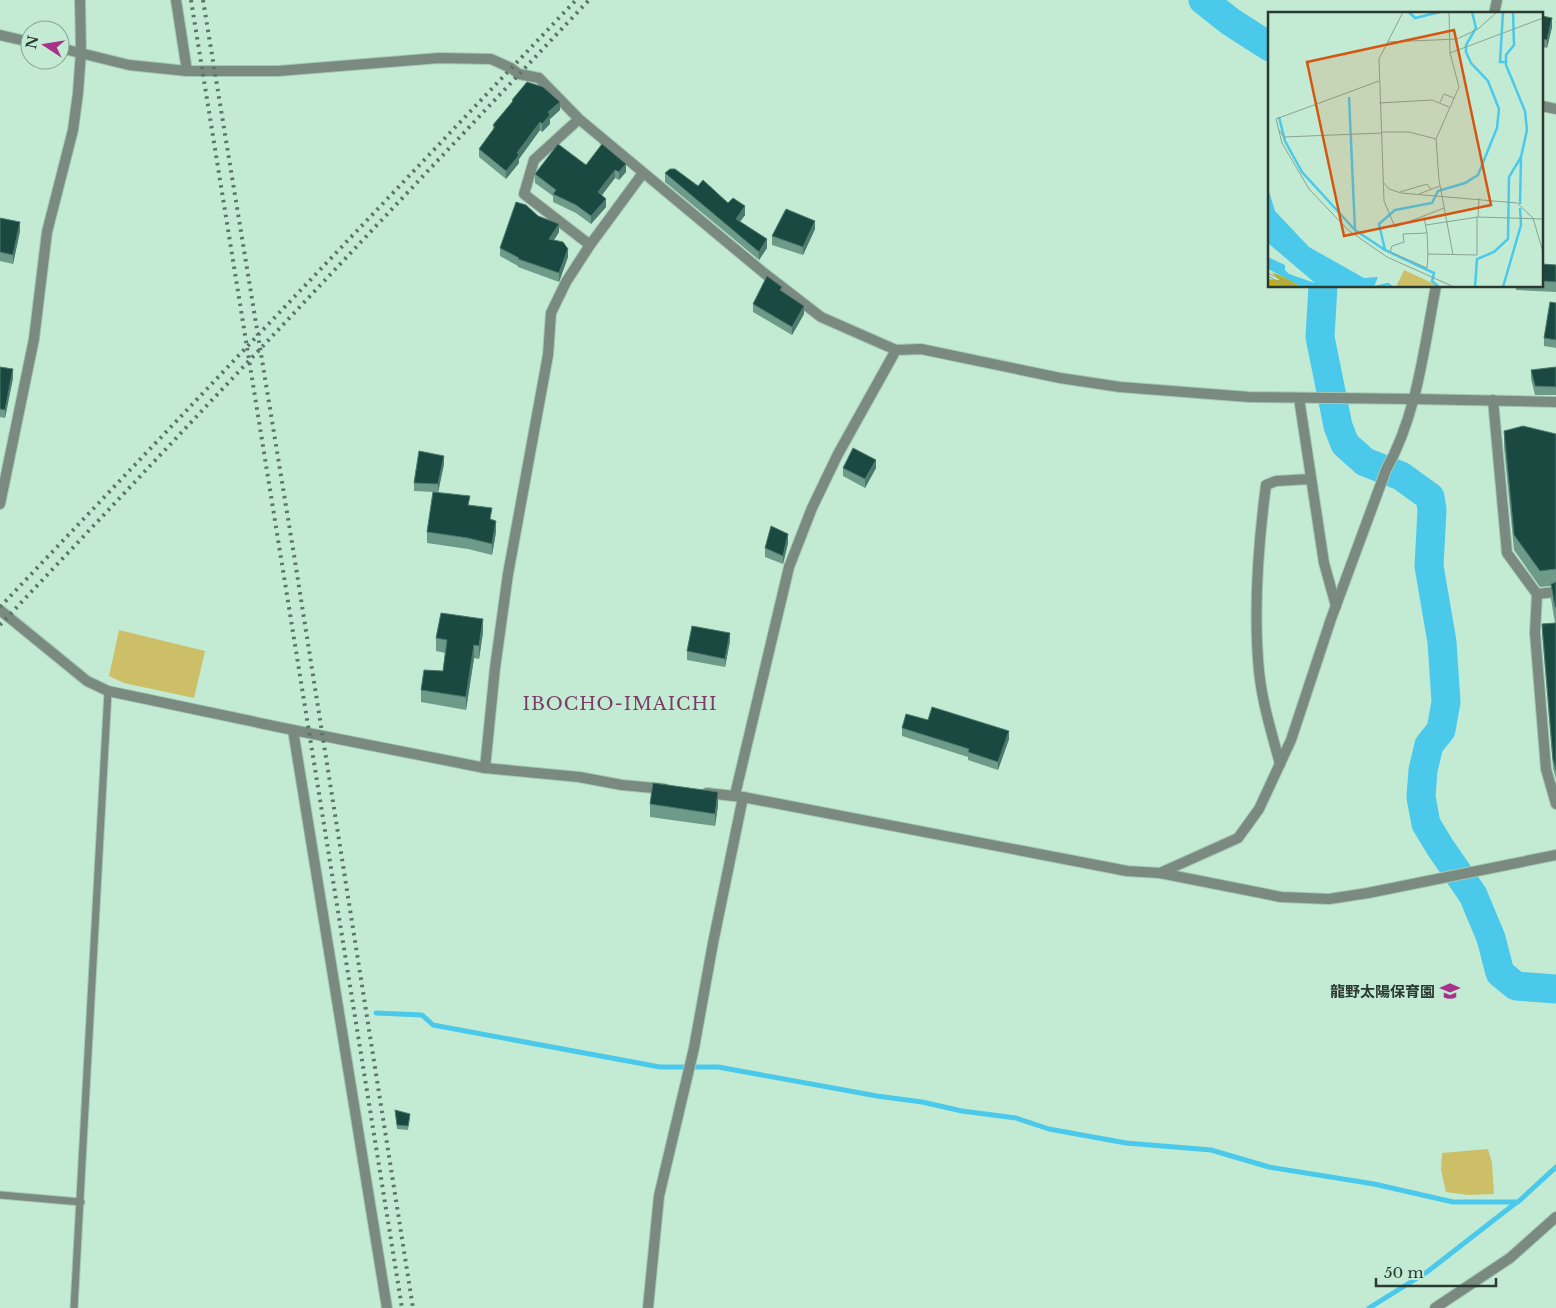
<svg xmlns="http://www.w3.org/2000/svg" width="1556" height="1308" font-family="'Libre Baskerville','Noto Sans JP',serif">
<rect width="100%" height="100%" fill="#c3ebd4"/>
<path fill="#cdbe68" d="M 119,630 L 205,651 L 194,698 L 124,683 L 109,676 Z
M 1488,1149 L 1492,1163 L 1494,1194 L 1468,1195 L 1446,1192 L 1441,1170 L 1442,1153 Z"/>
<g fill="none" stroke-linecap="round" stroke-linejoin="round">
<path stroke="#4bc9eb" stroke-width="5" d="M 376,1013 L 422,1015 L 433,1025 L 660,1067 L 718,1067 L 877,1096 L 922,1102 L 962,1111 L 1016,1118 L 1049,1129 L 1126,1143 L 1211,1150 L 1269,1167 L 1374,1184 L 1453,1202 L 1518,1202 L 1556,1167
M 1369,1308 L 1427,1272 L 1517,1202"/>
<path stroke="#4bc9eb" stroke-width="29" d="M 1203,0 L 1231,22 L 1270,47
M 1323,286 L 1320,337 L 1338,426 L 1345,444 L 1365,462 L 1401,476 L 1430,497 L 1432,510 L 1429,566 L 1442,642 L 1446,702 L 1441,730 L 1429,745 L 1423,770 L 1421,797 L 1426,824 L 1440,847 L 1473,895 L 1491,938 L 1500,973 L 1516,986 L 1556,989"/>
<defs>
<path id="service" d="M 0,1195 L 81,1202
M 74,1308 L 108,691"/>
<path id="minor" d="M 176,0 L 187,71
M 0,35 L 30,42
M 60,48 L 129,65 L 187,71 L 278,71 L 439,58 L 491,59 L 511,68 L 519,74 L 539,78 L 579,119 L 764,273 L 821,317 L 896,350 L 921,349 L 1060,378 L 1120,387 L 1249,397 L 1414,399 L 1556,402
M 1542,106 L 1556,109
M 579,119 L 534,160 L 524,194 L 590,245
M 1299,398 L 1324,563 L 1336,606
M 1493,400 L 1507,553 L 1537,594 L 1535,633 L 1546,769 L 1556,804
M 0,504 L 34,339 L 47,232 L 73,130 L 78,93 L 81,52 L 80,0
M 1537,594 L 1556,592
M 293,730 L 387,1308
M 1280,764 C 1272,734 1262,702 1259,671 C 1253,609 1258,546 1266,485 L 1276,481 L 1311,479
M 485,768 L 495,668 L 508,574 L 548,355 L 551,313 L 566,282 L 590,245 L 643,173
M 735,795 L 789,567 L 812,508 L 838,454 L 896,350
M 1160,873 L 1281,897 L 1329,899 L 1368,893 L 1556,855
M 648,1308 L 659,1196 L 694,1048 L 713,943 L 743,797
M 1435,1308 L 1510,1258 L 1556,1217"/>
<path id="tertiary" d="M 1494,14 L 1497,0
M 0,610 L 87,681 L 108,691 L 293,730 L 485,768 L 579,777 L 622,785 L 665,789
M 707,793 L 743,797 L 1127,871 L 1160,873 L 1238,838 L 1259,809 L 1291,740 L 1331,619 L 1386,470 C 1417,415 1424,348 1436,286"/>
</defs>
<use href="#service" stroke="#a4c8b3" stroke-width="9"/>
<use href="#minor" stroke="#a4c8b3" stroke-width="12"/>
<use href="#tertiary" stroke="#a4c8b3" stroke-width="12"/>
<use href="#service" stroke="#7a8a80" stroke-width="7"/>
<use href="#minor" stroke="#7a8a80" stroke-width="10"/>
<use href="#tertiary" stroke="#7a8a80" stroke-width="10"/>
<path stroke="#5d7567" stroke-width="4" stroke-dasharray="2.5 5" stroke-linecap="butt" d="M 191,0 L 402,1308
M 203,0 L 294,555 L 413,1308
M 0,607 L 576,0
M 0,625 L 589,0"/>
</g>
<path fill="#6e9a8a" d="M 1542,16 L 1552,27 L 1547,48 L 1543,47 L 1542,52 Z
M 512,100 L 560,110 L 550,119 L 550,124 L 542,132 L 540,130 L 519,159 L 519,163 L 506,179 L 479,157 L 479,149 L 493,131 L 493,125 L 512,103 Z
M 586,165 L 626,172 L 619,180 L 615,178 L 602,195 L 606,207 L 591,224 L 576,213 L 553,202 L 553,196 L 535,183 L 535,174 Z
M 665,173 L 698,186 L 728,203 L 745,215 L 740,222 L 767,248 L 759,260 L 665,182 Z
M 538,216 L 559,232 L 554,240 L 568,257 L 559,282 L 518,267 L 518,266 L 500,256 L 500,248 Z
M 0,218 L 20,231 L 13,264 L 0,261 Z
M 815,229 L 803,255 L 772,245 L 772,236 Z
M 1542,264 L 1556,265 L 1556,292 L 1516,290 L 1516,286 L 1542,286 Z
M 782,291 L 804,314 L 792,335 L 753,312 L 753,304 Z
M 1556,303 L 1556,348 L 1544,346 L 1544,338 Z
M 0,367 L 13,378 L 5,418 L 0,417 Z
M 1556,367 L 1556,395 L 1535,395 L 1531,379 L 1531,370 Z
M 1504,431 L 1556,434 L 1556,779 L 1553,768 L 1542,633 L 1542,624 L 1555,623 L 1551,599 L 1551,586 L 1540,587 L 1514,550 L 1504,447 Z
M 444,464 L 438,492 L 470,506 L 492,520 L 496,532 L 492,555 L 468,549 L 427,543 L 427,532 L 433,492 L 414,491 L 414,483 Z
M 843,468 L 876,468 L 865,488 L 843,476 Z
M 788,543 L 783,564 L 765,557 L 765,548 Z
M 483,632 L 479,659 L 474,658 L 466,710 L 421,702 L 421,690 L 443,671 L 445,653 L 436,651 L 436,638 Z
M 730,641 L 725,667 L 687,660 L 687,651 Z
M 928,720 L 1009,739 L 998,770 L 968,760 L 968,757 L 902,736 L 902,728 Z
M 650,804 L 718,805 L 715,826 L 650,817 Z
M 395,1110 L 410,1118 L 408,1130 L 397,1129 Z"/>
<path fill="#4d7a6d" d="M 1552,18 L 1552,27 L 1547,48 L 1547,40 Z
M 1543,39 L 1543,47 L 1542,52 L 1542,44 Z
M 560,102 L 560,110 L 550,119 L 550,124 L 542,132 L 542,124 L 548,112 Z
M 540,122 L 540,130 L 519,159 L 519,163 L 506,179 L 506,171 L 517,153 Z
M 626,164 L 626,172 L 619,180 L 619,172 Z
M 615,170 L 615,178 L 598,200 L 598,192 Z
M 606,199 L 606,207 L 591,224 L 591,216 Z
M 745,206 L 745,215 L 736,227 L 736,219 Z
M 815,221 L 815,229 L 803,255 L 803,247 Z
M 20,222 L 20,231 L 13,264 L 13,255 Z
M 559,224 L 559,232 L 549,248 L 549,239 Z
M 767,239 L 767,248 L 759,260 L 759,252 Z
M 568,249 L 568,257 L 559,282 L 559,273 Z
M 804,306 L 804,314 L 792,335 L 792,327 Z
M 13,369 L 13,378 L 5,418 L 5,410 Z
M 444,456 L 444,464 L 438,493 L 438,484 Z
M 876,460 L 876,468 L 865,488 L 865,479 Z
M 496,521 L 496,532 L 492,555 L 492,544 Z
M 788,534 L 788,543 L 783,564 L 783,556 Z
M 483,619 L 483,632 L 479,659 L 479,646 Z
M 730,633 L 730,641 L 725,667 L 725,659 Z
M 474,645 L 474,658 L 466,710 L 466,697 Z
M 1009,731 L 1009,739 L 998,770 L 998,762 Z
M 718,792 L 718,805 L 715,826 L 715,814 Z"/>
<path fill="#1a4941" stroke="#4d7a6d" d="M 1542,16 L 1552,18 L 1547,40 L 1543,39 L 1542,44 Z
M 527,82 L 543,87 L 560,102 L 548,112 L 550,115 L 542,124 L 540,122 L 517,153 L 519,155 L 506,171 L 479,149 L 495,127 L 493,125 L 513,101 L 512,100 Z
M 558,144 L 586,165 L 602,144 L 626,164 L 619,172 L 615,170 L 598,192 L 606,199 L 591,216 L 576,205 L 553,194 L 556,190 L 535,174 Z
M 670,169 L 675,169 L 698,186 L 703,180 L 728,203 L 733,198 L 745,206 L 736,219 L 767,239 L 759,252 L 665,173 Z
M 516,202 L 526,205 L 538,216 L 559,224 L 549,239 L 563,242 L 568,249 L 559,273 L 518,259 L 519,258 L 500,248 Z
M 786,209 L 815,221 L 803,247 L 772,236 Z
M 0,218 L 20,222 L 13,255 L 0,252 Z
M 1542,264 L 1556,265 L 1556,282 L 1542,281 Z
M 767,276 L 782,287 L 780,290 L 804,306 L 792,327 L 753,304 Z
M 1550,302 L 1556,303 L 1556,340 L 1544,338 Z
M 0,367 L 13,369 L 5,410 L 0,409 Z
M 1556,367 L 1556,387 L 1535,386 L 1531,370 Z
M 1523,426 L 1556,434 L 1556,569 L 1540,571 L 1514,535 L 1504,431 Z
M 853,448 L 876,460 L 865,479 L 843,468 Z
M 419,451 L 444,456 L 438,484 L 414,483 Z
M 433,492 L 470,496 L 468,505 L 492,508 L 490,519 L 496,521 L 492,544 L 468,538 L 427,532 Z
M 771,526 L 788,534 L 783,556 L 765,548 Z
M 1556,582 L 1556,607 L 1555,607 L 1551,584 Z
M 441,613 L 483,619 L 479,646 L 474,645 L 466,697 L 421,690 L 424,670 L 443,671 L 447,640 L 436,638 Z
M 1556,623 L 1556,770 L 1553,759 L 1542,624 Z
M 692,626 L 730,633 L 725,659 L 687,651 Z
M 932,707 L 1009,731 L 998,762 L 968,752 L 969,749 L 902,728 L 906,714 L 928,720 Z
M 653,783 L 718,792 L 715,814 L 650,804 Z
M 395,1110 L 410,1114 L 408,1126 L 397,1125 Z"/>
<defs>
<symbol id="school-bare" viewBox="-9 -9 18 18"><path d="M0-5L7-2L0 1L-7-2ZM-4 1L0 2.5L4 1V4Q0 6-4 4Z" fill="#a7328a" stroke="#c3ebd4" stroke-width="2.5" paint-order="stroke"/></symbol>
</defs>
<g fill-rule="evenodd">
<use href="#school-bare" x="1436" y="977" width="28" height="28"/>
</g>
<g text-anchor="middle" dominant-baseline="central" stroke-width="5" stroke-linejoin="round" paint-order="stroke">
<g font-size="15" font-weight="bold" fill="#2a3a31" stroke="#c3ebd4" text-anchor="end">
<text x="1435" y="991">龍野太陽保育園</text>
</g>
<g font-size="18" letter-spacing="1" fill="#7a3e69" stroke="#c3ebd4">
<text x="620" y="704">IBOCHO-IMAICHI</text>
</g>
</g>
<g transform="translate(1268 12)">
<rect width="275" height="275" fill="#c3ebd4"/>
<path d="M 136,258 L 162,270 L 172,275 L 128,275 Z" fill="#cdbe68"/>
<path d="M 3,260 L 21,267 L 33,275 L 0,275 L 0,267 L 12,268 Z" fill="#c4ae20"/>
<path d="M 0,176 L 7,199 L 41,235 L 96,266 L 110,265 L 106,275 L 34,275 L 0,257 L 0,245 L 17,253 L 17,258 L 21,262 L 47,271 L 0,231 Z" fill="#4bc9eb"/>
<path fill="none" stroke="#4bc9eb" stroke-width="2.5" d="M 141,0 L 147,6 L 172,0M 235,0 L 232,50 L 237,50M 81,85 L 87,218 L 117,238M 11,105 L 17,129 L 34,160 L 87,218M 252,192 L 253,145M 107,275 L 120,272 L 124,275M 171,275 L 164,269 L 166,261 L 117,238 L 111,212 L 127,198 L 164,191 L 170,179 L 197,171 L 210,163 L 229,116 L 231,97 L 220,69 L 203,51 L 198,40 L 198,33 L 208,16 L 204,0M 207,275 L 209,247 L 226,240 L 240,227 L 241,165 L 253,145 L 259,118 L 257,99 L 238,53 L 238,43 L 246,33 L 245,0M 235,275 L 253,213 L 252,196"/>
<path fill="none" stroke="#86a493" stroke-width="1" d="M 62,0 L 110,0M 135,0 L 111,47 L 116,189 L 127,215 L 176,196M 181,0 L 182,41 L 191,75 L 168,127 L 171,168 L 185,243M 119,30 L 189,27 L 210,17 L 229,0M 182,41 L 275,6M 111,69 L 8,107 L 14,131 L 41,177 L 80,218 L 119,245 L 186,275M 172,90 L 176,82 L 186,86M 111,91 L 164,88 L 181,95M 11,118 L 16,125 L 114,121M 114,120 L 141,120 L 168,127M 116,171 L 121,177 L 133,181 L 249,191 L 265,206 L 275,240M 132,180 L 159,172 L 163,177M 151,182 L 172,174M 156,205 L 159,221 L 135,222 L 136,230 L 124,234 L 122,240 L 159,256 L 160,242 L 209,243 L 209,205M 210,205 L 211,186M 158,213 L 210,205 L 275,207M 159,221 L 160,243M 0,261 L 28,275M 0,264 L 19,275"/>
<path fill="#d55610" fill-opacity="0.15" stroke="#d55610" stroke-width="2.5" d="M 186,18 L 223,193 L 76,224 L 39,50 Z"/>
<rect width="275" height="275" fill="none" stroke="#2a3a31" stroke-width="2.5"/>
</g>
<g transform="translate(45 45) rotate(282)"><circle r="24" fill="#c3ebd4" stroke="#86a493"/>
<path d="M0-4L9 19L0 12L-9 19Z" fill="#a7328a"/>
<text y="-8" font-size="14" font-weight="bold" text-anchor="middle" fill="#2a3a31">N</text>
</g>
<path d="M1376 1278v8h120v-8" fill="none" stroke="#2a3a31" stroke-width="2.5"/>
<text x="1384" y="1278" font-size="15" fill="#2a3a31" stroke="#c3ebd4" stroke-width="4" paint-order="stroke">50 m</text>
</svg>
